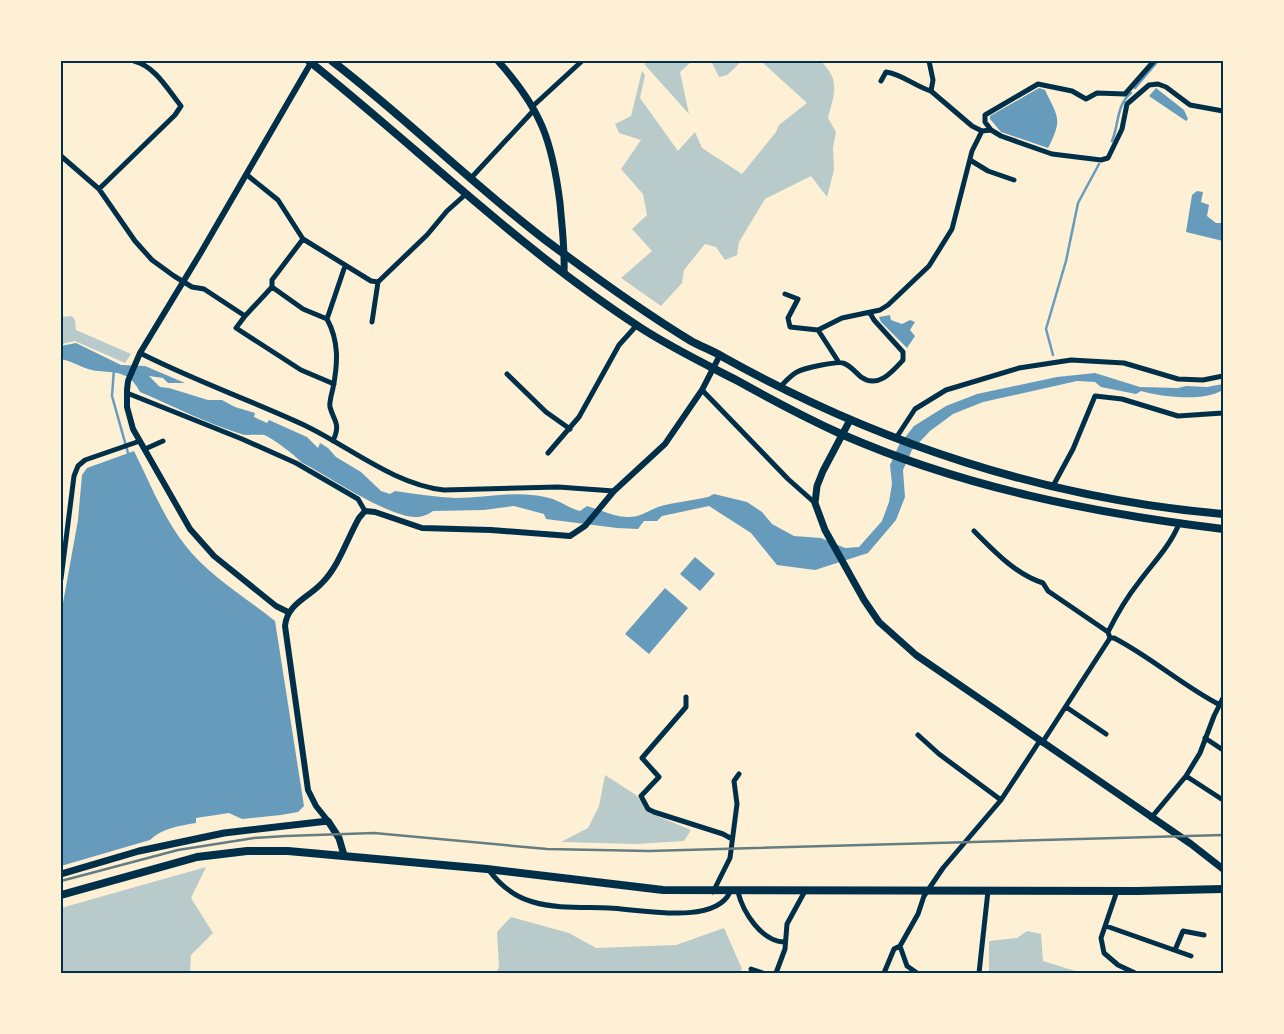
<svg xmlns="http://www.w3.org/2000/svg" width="1284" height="1034" font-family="'Asap Condensed',sans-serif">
<rect width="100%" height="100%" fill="#fdf0d5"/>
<path fill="#b9caca" d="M 644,61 L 695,61 L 690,63 L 680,72 L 689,114 L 645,65 Z
M 711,61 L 742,61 L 727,75 L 719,77 Z
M 761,61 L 821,61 C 841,81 834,94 828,118 L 836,132 L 833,148 L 834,170 L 827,197 L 811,176 L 765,199 L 739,242 L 737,255 L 725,260 L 716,247 L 705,244 L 684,270 L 682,283 L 661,306 L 621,278 L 652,251 L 632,229 L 647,215 L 643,194 L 621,169 L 641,140 L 619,133 L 615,124 L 631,116 L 642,71 L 645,75 L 640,98 L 678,151 L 695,132 L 702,148 L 742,174 L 776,132 L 779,125 L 807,103 Z
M 72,316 L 75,320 L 76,330 L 131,354 L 125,363 L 75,341 L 61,344 L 61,317 Z
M 605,775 L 636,795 L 650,813 L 691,830 L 684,841 L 635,844 L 561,842 L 588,828 L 599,806 Z
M 206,867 L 191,898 L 213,933 L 191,955 L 190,973 L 61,973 L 61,908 Z
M 511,917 L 569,933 L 596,948 L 676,945 L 724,928 L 742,969 L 739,973 L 496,973 L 499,968 L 497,932 Z
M 1027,931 L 1041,934 L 1043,961 L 1082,973 L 989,973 L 989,941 L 1017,938 Z"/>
<path fill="#669bbc" d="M 1039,88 L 1045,90 C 1058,117 1063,119 1048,148 L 1001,132 L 990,119 L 990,116 Z
M 1156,88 L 1184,110 L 1188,119 L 1186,121 L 1149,96 Z
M 1197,191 L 1203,192 L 1201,202 L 1209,205 L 1207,216 L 1216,223 L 1223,223 L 1223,241 L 1186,232 L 1192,195 Z
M 890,315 L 891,320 L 902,324 L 910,320 L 915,322 L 910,330 L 915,336 L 907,348 L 881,322 L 879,317 Z
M 76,343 L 121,365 L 145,366 L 185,383 L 168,383 L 163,378 L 149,376 L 160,387 L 169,388 L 208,400 L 222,400 L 235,407 L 255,413 L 254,417 L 267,423 L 269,420 L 307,437 L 318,448 L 320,443 L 328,448 L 336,457 L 361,472 L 381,491 L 390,494 L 395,491 C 415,494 436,497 456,498 C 485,498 517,490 545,497 C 558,499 568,508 580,511 L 587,506 C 601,510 614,517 629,517 C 640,517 648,511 658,507 C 673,502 692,501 708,497 L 714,494 L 747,502 L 762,512 L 772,524 L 794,536 L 821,538 L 845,548 L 859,547 L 882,521 L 889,502 L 892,484 L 890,465 L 899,445 L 914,426 L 946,406 L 977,394 L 1057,377 L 1095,373 L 1140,387 L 1178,388 L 1186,386 L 1207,387 L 1223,384 L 1223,390 C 1202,402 1163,397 1141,391 L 1136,394 L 1101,387 L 1095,382 L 1077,381 L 983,402 L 953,414 L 930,431 L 912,450 L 903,470 L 905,497 L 896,520 L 868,553 L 815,570 L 777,565 L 751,533 L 709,506 L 662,516 L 657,521 L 644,521 L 638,529 L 617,528 L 546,519 L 544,514 L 514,506 L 484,510 L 433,511 C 427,515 422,517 415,517 C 386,516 328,476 301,462 C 296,456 271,437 264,435 C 256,434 247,436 241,434 C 206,423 173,406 140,392 C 127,366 109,375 88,369 C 79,366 71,361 61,359 L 61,346 Z
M 134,451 C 150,483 163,517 185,545 C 207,574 246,598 275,621 L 304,806 L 298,812 L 281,815 L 242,819 L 229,813 L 196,818 L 196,823 C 179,826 162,828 150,840 L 61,866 L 61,614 L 78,520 L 82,475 L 87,468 Z
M 695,557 L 715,574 L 700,591 L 680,574 Z
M 665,588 L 688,608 L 649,654 L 625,634 Z"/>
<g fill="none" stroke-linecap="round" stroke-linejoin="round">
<path stroke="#669bbc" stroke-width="2.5" d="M 1135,88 L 1158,61
M 1112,141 C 1119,125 1116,105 1131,93
M 1053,355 L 1046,329 L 1066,261 L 1078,203 L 1099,164
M 114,369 L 112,396 L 128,453"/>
<path stroke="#003049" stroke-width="5" d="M 929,61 L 933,80 L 931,91 L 972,126 L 982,131 L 991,130 L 1001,136 L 1052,154 L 1101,160 L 1108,158 L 1122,129 L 1127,104 L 1149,85 L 1158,84 L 1166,87 L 1190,105 L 1223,111
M 881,81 L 886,72 C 902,74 916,87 931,91
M 533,106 L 582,61
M 991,130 L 985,122 L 985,115 L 1038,84 L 1072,91 L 1086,99 L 1097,93 L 1125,94 L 1154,61
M 61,156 L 99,189 L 135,241 L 152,260 L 174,276 L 192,287 L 204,289 L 245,316 L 272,287 L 272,280 L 303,239
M 970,160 L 988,171 L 1014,180
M 247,175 L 278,200 L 303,239 L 371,281 L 378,282 L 427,235 L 447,211 L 466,194
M 471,178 L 534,110
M 99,189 L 175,115 L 181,106 C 168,90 155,66 134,61
M 272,287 L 303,309 L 327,319
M 785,294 L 798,299 L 788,318 L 790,327 L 818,330 L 842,318 L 880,310 L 888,305 L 929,266 L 952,229 L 972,151 L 982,131
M 245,316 L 236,328 L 301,370 L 334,384
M 372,322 L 378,282
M 818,330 L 838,361
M 140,353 C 193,380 250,400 304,425 C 350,447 393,484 444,490 L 558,487 L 614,491
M 507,374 L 546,412 L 570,429
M 780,387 C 785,382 791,375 797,372 C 804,368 837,361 843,363 C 850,365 855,372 861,377 C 878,389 892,372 903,360 L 903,352 L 874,320 L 870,313
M 702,390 L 788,479 L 815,503
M 127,393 L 242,439 L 296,463 L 358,499 L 365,511
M 896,438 L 915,409 L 946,390 L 1019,368 L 1071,360 L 1124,363 L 1178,379 L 1203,380 L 1223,376
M 333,441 C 341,423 334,422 330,407 C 329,402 332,393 333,388 C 338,363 339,341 327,319 L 345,266
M 145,449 L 163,441
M 548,453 L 579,417 L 619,345 L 637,325
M 1053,486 L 1073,449 L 1095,396 L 1122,399 L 1178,416 L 1223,413
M 974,531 C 994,551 1015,574 1043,583 L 1048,591 L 1108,632
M 61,579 L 74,476 L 78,466 L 85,460 L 140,441
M 1110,638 L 1114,638 C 1151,657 1183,686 1220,705
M 686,697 L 686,707 L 642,758 L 659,777 L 641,796 L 648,809 L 654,812 L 723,834 L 732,839
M 1066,707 L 1106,734
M 918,735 L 939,754 L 1001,800
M 1205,738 L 1223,750
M 1042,743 L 1110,638 L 1108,632 C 1117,614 1127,597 1139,582 C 1153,563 1170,546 1179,524
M 1186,776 L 1223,800
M 1151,818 L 1186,776 L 1200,753 L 1214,716 L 1223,698
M 488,869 C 499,884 515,897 533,902 C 556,909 585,907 609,908 C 638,909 715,926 730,892
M 1117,891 L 1101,938 L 1104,953 L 1118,965 L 1135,973
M 713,892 L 730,858 L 737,804 L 734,781 L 739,774
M 738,892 C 743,912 761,941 784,942
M 1106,926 L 1191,956
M 900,946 L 907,966 L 917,973
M 1175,950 L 1183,931 L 1204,935
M 751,969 L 763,973
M 776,973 L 785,949 L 787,924 L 805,891
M 884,973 L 894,949 L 900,946 L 918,914 L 924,896 L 943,868 L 1001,800 L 1039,742
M 979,973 L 988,891"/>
<path stroke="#003049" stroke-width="6" d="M 288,612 L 276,606 L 214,556 L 190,529 L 133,429 L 127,407 L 127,390 L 128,381 L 140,353 L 200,254 L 312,61
M 328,821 L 316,806 L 308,790 L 285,626 C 287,604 308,598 322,583 C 339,566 347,539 359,518 L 365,511 L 375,512 L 422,528 L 491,530 L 570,536 L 585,526 L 614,491 L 665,444 L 702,390 L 720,355"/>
<path stroke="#003049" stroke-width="7" d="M 498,61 C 541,109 552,140 560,203 C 562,227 565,249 564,273
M 850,420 L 823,471 L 817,486 L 815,503 L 825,530 L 864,600 L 879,622 L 916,655 L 1191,844 L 1223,869
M 61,874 L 139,851 L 224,833 L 328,821 L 339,838 L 344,855"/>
<path stroke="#003049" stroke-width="8" d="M 61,895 L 197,857 L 247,851 L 288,851 L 487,869 L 663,890 L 1137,891 L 1223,889"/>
<path stroke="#003049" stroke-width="8" d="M 309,61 C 420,150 522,251 641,328 C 672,348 705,364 738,381 C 772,400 806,418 841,434 C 962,487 1092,513 1223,529
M 332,61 C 405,117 471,183 544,239 C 592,275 640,310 691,341 C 702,347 713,351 723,357 C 877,443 1047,499 1223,514"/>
<path stroke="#657d81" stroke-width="2.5" d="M 61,881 L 178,850 L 254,838 L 286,836 L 374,833 L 547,849 L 649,851 L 1223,835"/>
</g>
<rect width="1284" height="1034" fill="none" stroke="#fdf0d5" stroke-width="125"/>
<rect x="62" y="62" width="1160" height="910" fill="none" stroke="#003049" stroke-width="2"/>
</svg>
